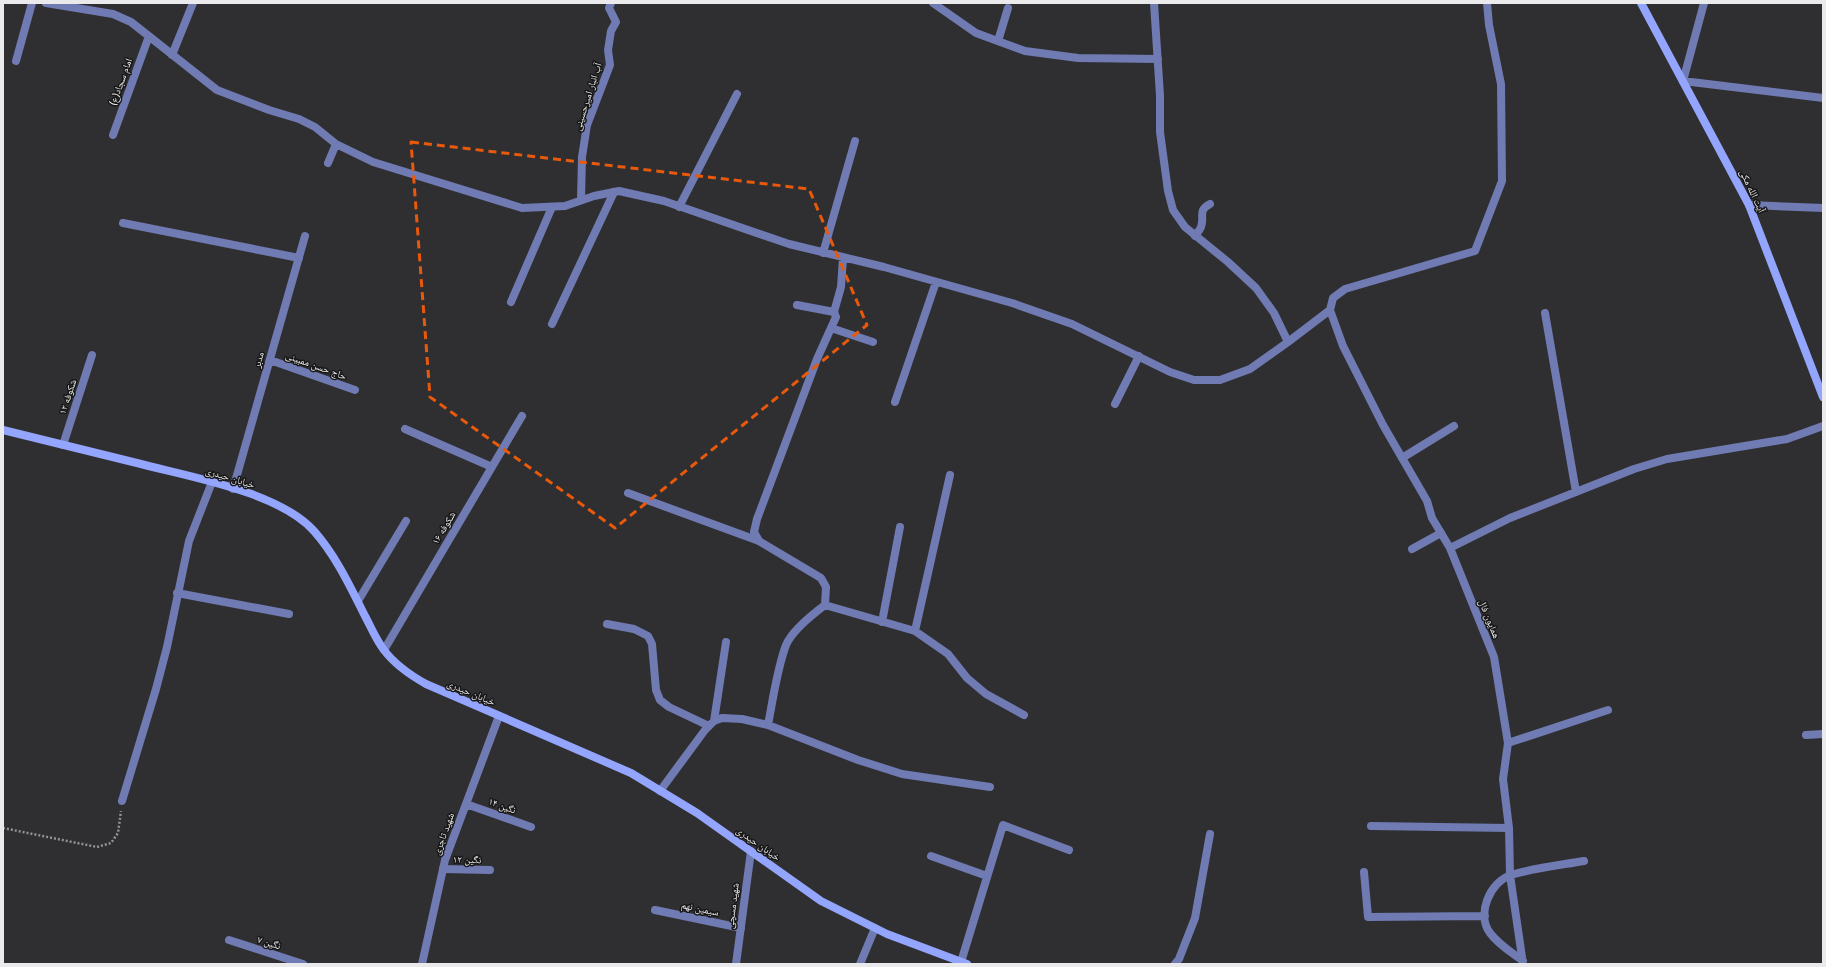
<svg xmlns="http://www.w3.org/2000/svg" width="1826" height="967" font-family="'Varela Round','Noto Naskh Arabic',sans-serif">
<rect width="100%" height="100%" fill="#2f2f31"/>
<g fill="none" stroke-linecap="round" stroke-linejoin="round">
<path stroke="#939294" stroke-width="2.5" stroke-dasharray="2 2" stroke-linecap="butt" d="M 3,828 L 97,847 L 111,843 L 118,833 L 121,811"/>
<path stroke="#6f7bb2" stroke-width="8" d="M 16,61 L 32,3
M 123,223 L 299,258
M 511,302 L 552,207
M 552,324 L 614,192
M 1402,458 L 1454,426
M 628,493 L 759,541
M 1412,549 L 1441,533
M 443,869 L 490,870
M 655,910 L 741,928"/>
<path stroke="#6f7bb2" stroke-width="8" d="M 46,3 L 113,14 L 131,22 L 217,90 L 269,110 L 299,119 L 315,127 L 336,144 L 373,162 L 522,208 L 565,206 L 594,196 L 619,191 L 664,201 L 789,244 L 884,267 L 1012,303 L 1072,324 L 1170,372 L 1194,380 L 1220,380 L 1250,369 L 1288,342
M 933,3 L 976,33 L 1025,51 L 1078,58 L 1158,59
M 1154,3 L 1160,96 L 1160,132 L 1168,191 L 1173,210 L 1185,227 L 1228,262 L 1256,288 L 1274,313 L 1288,342 L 1330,310 L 1333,298 L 1345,289 L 1475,251 L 1502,181 L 1501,84 L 1489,25 L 1487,3
M 1704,3 L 1683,81 L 1823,98
M 998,41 L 1008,8
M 172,55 L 193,3
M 113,135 L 149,36
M 328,163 L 336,144
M 581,200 L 582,157 L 587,125 L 610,65 L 608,50 L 611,31 L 616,22 L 609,8 L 611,3
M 1749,205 L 1823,208
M 679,207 L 737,94
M 1195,236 C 1197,233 1200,230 1201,227 C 1205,216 1197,211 1210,204
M 823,253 L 855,141
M 843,258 L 841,287 L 834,312 L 836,317 L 817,359 L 757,519 L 754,532 L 759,541 L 821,578 L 826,587 L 825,605 L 915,631 L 948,654 L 967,678 L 986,694 L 1024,715
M 797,305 L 834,312
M 1330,310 L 1343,346 L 1383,425 L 1427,501 L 1432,518 L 1450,548 L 1494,657 L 1508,743 L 1503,779 L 1509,828 L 1510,875 L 1523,964
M 1545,313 L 1576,492
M 831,328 L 873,342
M 270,360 L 355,390
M 895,402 L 936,282
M 1115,404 L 1139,356
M 405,429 L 492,467
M 63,445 L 92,355
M 233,489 L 305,236
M 1450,548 L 1510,518 L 1634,469 L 1667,459 L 1787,439 L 1823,426
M 177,593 L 289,614
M 358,601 L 406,521
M 882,622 L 900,527
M 607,624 L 634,629 L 648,636 L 652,644 L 656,690 L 660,700 L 669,707 L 709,726
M 915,631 L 950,475
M 384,650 L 522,416
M 714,721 L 726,642
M 768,725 C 773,699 777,669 786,645 C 792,631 813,614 825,605
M 1806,735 L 1823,734
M 1508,743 L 1608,710
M 660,791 L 705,730 L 714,721 L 722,718 L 742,719 L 768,725 L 858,760 L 902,774 L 990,787
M 122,801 L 156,689 L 167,647 L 189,541 L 212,482
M 466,804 L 531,827
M 1371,826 L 1509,828
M 931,856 L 987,876
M 1364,872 L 1368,917 L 1485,916
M 229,940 L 303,964
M 1523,961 C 1511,952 1499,945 1490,933 C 1476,914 1490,882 1511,875 C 1533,868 1561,865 1584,861
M 961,962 L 1003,825 L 1069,850
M 422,964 L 445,860 L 499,716
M 736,964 L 751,851
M 860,964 L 875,928
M 1175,964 L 1179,959 L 1195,918 L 1210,834"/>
<path stroke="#93a5fd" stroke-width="8" d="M 1641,3 L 1749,205 L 1823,397
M 3,430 C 49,441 95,453 141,464 C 191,477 279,492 314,531 C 336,556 350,586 365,616 C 371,627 376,640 384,650 C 395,665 410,675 426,684 L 631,773 L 697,813 L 821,901 L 887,934 L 967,964"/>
</g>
<path fill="none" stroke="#e8590c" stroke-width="3" stroke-dasharray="8 5" stroke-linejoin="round" d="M 411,142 L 809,189 L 867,325 L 615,528 L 430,397 Z"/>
<g text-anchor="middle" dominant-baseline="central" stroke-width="3" stroke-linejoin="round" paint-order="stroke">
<g font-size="10" fill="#eae9eb" stroke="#171718">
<text transform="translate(121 82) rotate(-70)">امام سجاد(ع)</text>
<text transform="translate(588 97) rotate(-72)">آب انبار امیرحسینی</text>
<text transform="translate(1752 191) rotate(65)">آیت الله مکی</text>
<text transform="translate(259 360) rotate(-74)">مدبر</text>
<text transform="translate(316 366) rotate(20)">حاج حسن ممبینی</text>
<text transform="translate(68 397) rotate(-72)">شکوفه ۱۲</text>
<text transform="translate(230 478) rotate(17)">خیابان حیدری</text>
<text transform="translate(444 528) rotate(-59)">شکوفه ۱۶</text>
<text transform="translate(1489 619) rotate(68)">همایون فال</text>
<text transform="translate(471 693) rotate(23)">خیابان حیدری</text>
<text transform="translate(502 806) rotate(20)">نگین ۱۴</text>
<text transform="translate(444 834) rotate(-70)">شهید تاجری</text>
<text transform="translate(758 844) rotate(35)">خیابان حیدری</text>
<text transform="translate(467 860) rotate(1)">نگین ۱۲</text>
<text transform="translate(733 906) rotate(-83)">شهید مسچی</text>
<text transform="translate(700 909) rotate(12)">سیمین نهم</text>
<text transform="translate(269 943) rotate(18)">نگین ۷</text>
</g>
</g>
<rect width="1826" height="967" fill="none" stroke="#eae9eb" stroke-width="8"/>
</svg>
